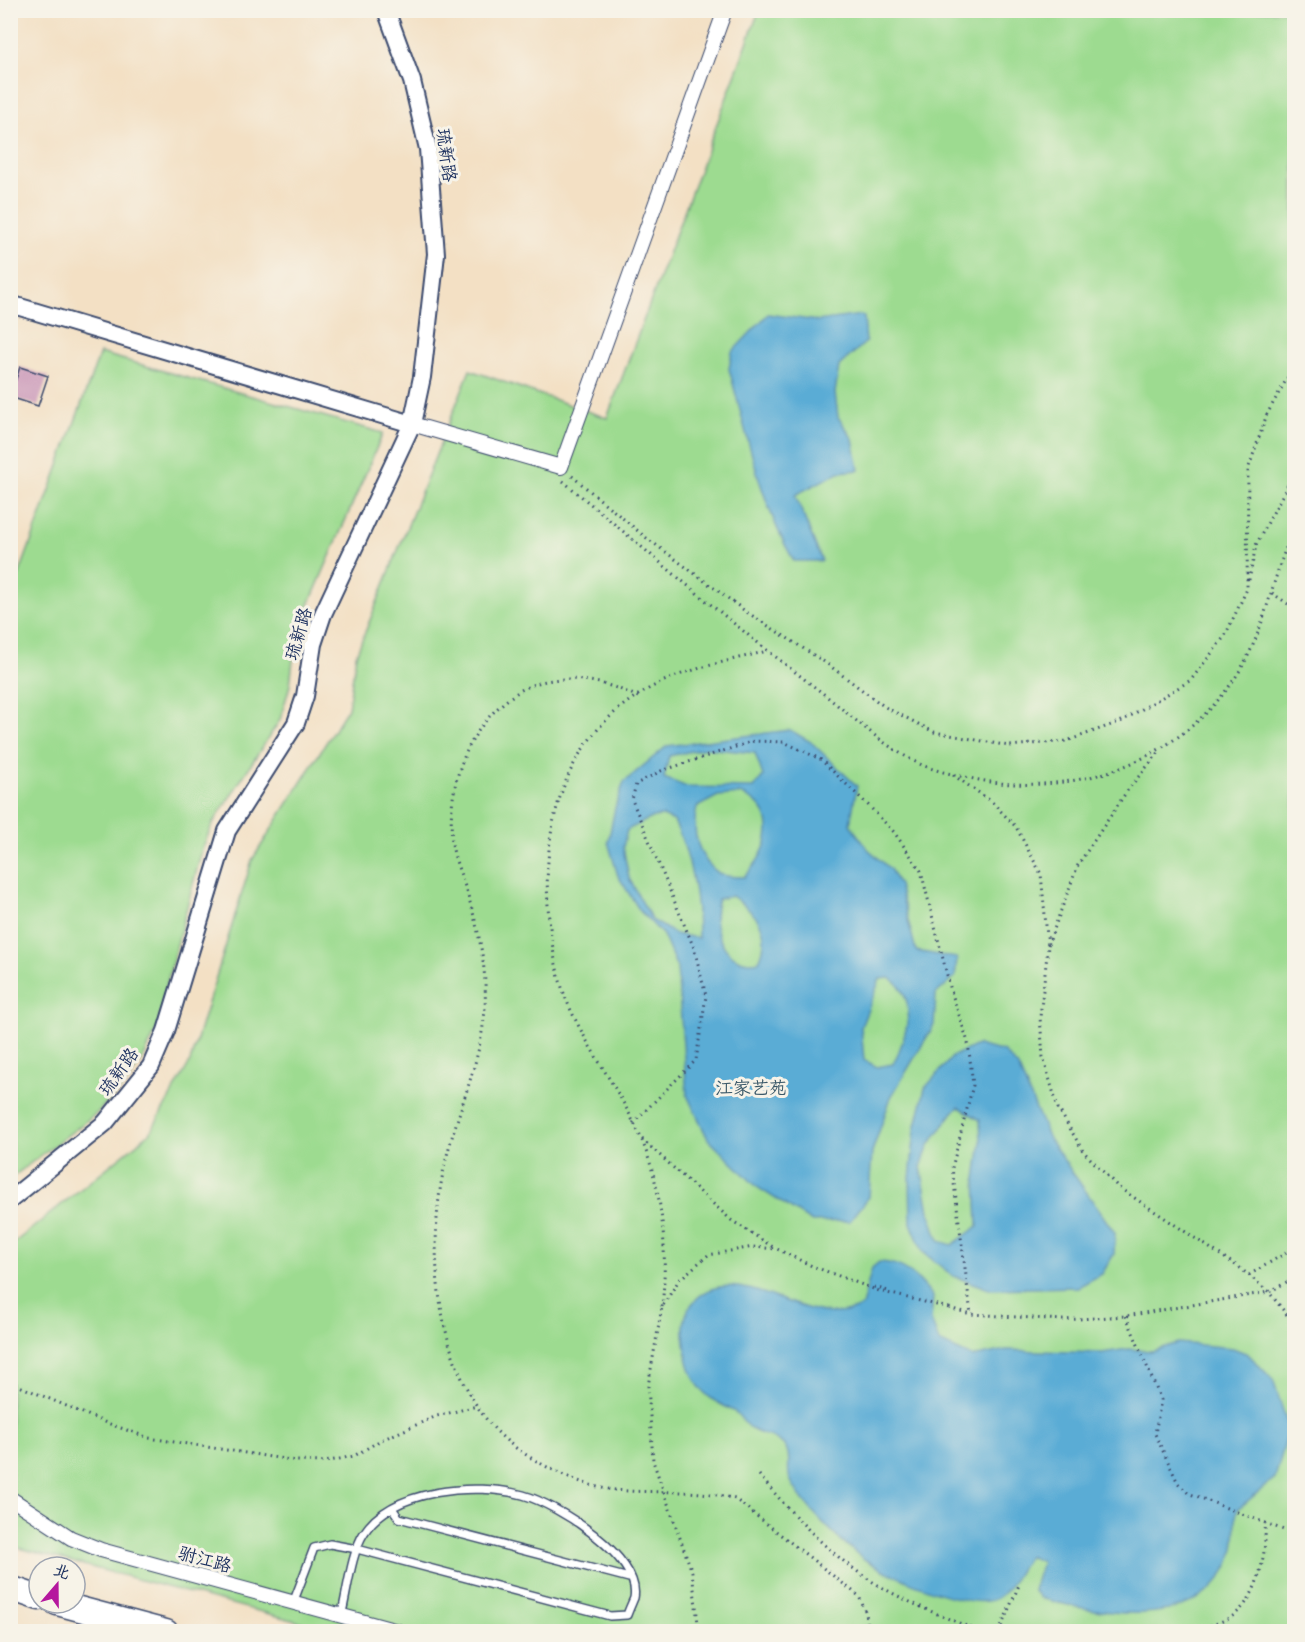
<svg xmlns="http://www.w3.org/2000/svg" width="1305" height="1642" font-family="'Architects Daughter','LXGW WenKai TC',sans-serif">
<rect width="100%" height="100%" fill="#f7f3e8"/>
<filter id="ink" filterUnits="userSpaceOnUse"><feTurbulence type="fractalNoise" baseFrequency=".0167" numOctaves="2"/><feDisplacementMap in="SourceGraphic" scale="12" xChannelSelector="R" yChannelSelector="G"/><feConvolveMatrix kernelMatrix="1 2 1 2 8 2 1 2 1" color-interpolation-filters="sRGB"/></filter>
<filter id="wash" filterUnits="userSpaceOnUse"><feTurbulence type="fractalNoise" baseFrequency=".008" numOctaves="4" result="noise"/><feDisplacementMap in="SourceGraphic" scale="24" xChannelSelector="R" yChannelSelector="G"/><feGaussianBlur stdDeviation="1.35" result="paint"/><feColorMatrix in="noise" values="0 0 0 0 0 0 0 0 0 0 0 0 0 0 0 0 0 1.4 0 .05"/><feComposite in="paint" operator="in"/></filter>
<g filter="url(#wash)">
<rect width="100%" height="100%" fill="#f3e0c4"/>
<path fill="#9ddb90" stroke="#5c8577" stroke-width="1.5" d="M 759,11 L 1294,11 L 1294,1631 L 334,1631 L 11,1546 L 10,1246 L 150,1133 L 190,1062 L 252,860 L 348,708 L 356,655 L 470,370 L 607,418 Z
M 100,353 L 383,433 L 296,635 L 290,685 L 280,720 L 213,823 L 202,850 L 163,998 L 158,1027 L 144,1057 L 128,1081 L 97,1113 L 11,1178 L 11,597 Z"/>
<path fill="#5aacd5" stroke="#3a6e9a" stroke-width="1.5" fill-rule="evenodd" d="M 768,314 L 818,321 L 861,315 L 864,317 L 866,342 L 839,366 L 835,393 L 838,417 L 853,439 L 859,470 L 839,472 L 795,495 L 822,561 L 794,561 C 760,504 747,433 729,369 L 732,352 Z
M 790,730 L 811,742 L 857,786 L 850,824 L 867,848 L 890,869 L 899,885 L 916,951 L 957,958 L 955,977 L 936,994 L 934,1025 L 891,1097 L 872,1152 L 869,1197 L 850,1221 L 812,1222 L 757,1187 L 708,1139 L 687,1095 L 677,968 L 663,935 L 640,911 L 618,876 L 608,842 L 615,808 L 624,782 L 667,746 ZM 706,748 L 755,753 L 763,776 L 754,788 L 687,787 L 664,778 L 669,756 ZM 740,794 C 783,810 770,852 744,877 C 737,877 726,877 720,874 C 698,860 691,831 697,807 L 718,796 ZM 663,816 L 674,821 C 691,857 698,898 698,938 L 675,934 L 652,920 L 629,878 L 623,847 L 627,830 L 653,817 ZM 732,896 C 756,913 773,930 759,961 C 725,969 708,926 718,899 ZM 890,978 C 920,997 906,1039 893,1064 L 877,1067 L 864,1060 L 861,1027 L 880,979 Z
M 977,1045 L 1004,1052 L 1018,1067 L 1049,1139 L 1115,1233 L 1114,1254 L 1102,1274 L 1078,1287 L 989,1289 L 953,1276 L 923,1252 L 911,1223 L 910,1179 L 915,1130 L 925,1088 L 953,1056 ZM 959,1107 L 980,1120 L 981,1142 L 976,1179 L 978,1226 L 952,1245 L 939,1241 L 929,1211 L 921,1167 L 929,1145 L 953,1112 Z
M 879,1262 C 904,1262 919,1278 933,1297 L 931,1320 L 939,1342 L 972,1357 L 1006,1350 L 1102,1353 L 1128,1349 L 1152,1351 L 1178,1343 L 1233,1348 L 1248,1354 L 1273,1380 L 1289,1429 L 1275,1478 L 1237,1510 C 1234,1526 1238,1543 1231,1559 C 1201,1634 1101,1615 1040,1598 L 1033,1590 L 1042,1562 L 1029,1556 C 1020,1568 1012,1587 1000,1596 C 977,1616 887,1574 864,1559 C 842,1543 801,1504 790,1479 C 786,1470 792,1458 786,1448 C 778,1436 762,1436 751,1429 C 745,1425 741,1417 735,1412 C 729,1408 721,1405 715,1401 C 695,1389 687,1366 685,1343 C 683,1331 683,1315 692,1304 C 734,1251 811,1337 862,1306 L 872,1268 Z"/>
<g id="blocks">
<path fill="#ca97b8" d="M 20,367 L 48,376 L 38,406 L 10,397 Z"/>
</g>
</g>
<g filter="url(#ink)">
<use href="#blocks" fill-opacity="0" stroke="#3b4a6d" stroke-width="1.5"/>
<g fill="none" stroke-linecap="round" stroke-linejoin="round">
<defs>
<path id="service" d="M 392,1508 L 399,1518 L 629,1578
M 293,1603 L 314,1548 L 330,1544 L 357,1549 L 610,1616 L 627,1615 C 629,1609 632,1603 634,1598 C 642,1557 556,1504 523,1495 C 476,1482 392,1489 364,1533 C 351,1553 347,1594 341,1617"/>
<path id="minor" d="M 412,424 L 561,467 L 725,10
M 10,1498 L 71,1538 L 101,1550 L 401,1632"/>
<path id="tertiary" d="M 10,304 L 412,424
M 10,1200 L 105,1123 L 151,1066 L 166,1031 L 227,831 L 296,723 L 305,696 L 313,644 L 323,614 L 412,424 L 422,377 L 436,254 L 428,149 L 412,81 L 386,10"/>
<path id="motorway" d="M 10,1588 L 39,1598
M 57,1603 L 166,1632"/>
</defs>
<use href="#service" stroke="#3b4a6d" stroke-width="10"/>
<use href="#minor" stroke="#3b4a6d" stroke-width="16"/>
<use href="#tertiary" stroke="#3b4a6d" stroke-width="20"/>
<use href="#motorway" stroke="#3b4a6d" stroke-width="27"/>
<path stroke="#3b4a6d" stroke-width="3" stroke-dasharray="1.5 4.5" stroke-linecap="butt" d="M 572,476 L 644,536 L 745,611 L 826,663 L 885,707 L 934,732 L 1009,746 L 1067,741 L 1122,721 L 1191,680 L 1225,636 L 1247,589 L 1248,470 L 1267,414 L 1294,366
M 563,481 C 647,551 729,622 816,688 C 850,714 883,747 922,765 C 939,772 956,775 974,779 C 1072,799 1178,763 1235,678 C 1266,633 1271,577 1294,529
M 1249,580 L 1256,545 L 1294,473
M 1272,593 L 1294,608
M 638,697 C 601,679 551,669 515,694 C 466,728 447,784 452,843 C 454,861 464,881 469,899 C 480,934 487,972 485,1008 C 481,1066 454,1117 443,1173 C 426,1258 438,1381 507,1441 C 531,1461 576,1484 607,1489 C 650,1495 693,1487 735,1499 L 859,1596 L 866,1613 L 869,1632
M 953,775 L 991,801 L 1016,827 L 1041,874 L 1048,946 L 1040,1017 L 1043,1057 L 1058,1108 L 1083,1151 L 1118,1187 L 1240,1268 L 1269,1292 L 1294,1324
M 1048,945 L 1078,865 L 1129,788 L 1161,750
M 633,1123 L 696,1060 L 706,996 L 694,948 L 632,800 L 636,784 L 661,771 L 754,741 L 784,742 L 820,759 L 867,804 L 894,832 L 921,871 L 951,991 L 968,1042 L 973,1085 L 952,1168 L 971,1314
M 642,1139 L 731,1220 L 776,1249
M 1249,1275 L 1294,1248
M 874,1287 L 888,1291
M 662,1307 C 668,1250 663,1191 641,1138 C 621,1092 589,1051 569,1006 C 557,979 552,947 549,918 C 540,825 565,731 654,686 C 688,668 730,661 767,651
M 949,1308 L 971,1314 L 1063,1320 L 1126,1316 L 1269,1292 L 1294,1278
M 1126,1316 L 1161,1400 L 1155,1434 L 1178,1483 L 1188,1493 L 1294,1534
M 10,1382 L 104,1422 L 149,1438 L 297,1461 L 325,1462 L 354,1456 L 381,1440 L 437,1416 L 477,1406
M 759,1475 C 788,1509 817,1542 854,1569 C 891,1597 939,1615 982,1632
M 699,1632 L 692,1572 L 653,1461 L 648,1386 L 662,1307 L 679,1280 L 708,1255 L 753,1247 L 777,1249 L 812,1266 L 879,1291 L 949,1308
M 999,1632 L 1019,1585
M 1187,1632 C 1200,1628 1215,1625 1227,1619 C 1258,1605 1267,1553 1265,1523"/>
<use href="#service" stroke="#fff" stroke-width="7"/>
<use href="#minor" stroke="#fff" stroke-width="14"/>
<use href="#tertiary" stroke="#fff" stroke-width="16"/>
<use href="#motorway" stroke="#fff" stroke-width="24"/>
</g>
</g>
<g text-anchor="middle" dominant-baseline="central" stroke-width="6" stroke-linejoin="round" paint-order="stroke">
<g font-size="18" fill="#1b2f5e" stroke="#f7f3e8">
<text transform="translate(446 155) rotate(82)">琉新路</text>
<text transform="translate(299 634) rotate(-74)">琉新路</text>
<text transform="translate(119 1072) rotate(-55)">琉新路</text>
<text transform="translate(205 1560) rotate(15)">驸江路</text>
</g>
<g font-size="18" fill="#3c5a6a" stroke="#f7f3e8">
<text x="751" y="1088">江家艺苑</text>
</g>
</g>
<rect width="1305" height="1642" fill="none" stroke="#f7f3e8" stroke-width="36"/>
<g transform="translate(57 1585) rotate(20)"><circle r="28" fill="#f7f3e8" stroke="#9fa5b1" stroke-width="1.5"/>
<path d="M0-4.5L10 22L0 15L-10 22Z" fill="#b5179e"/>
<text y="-9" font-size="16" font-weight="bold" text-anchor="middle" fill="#1b2f5e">北</text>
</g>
</svg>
